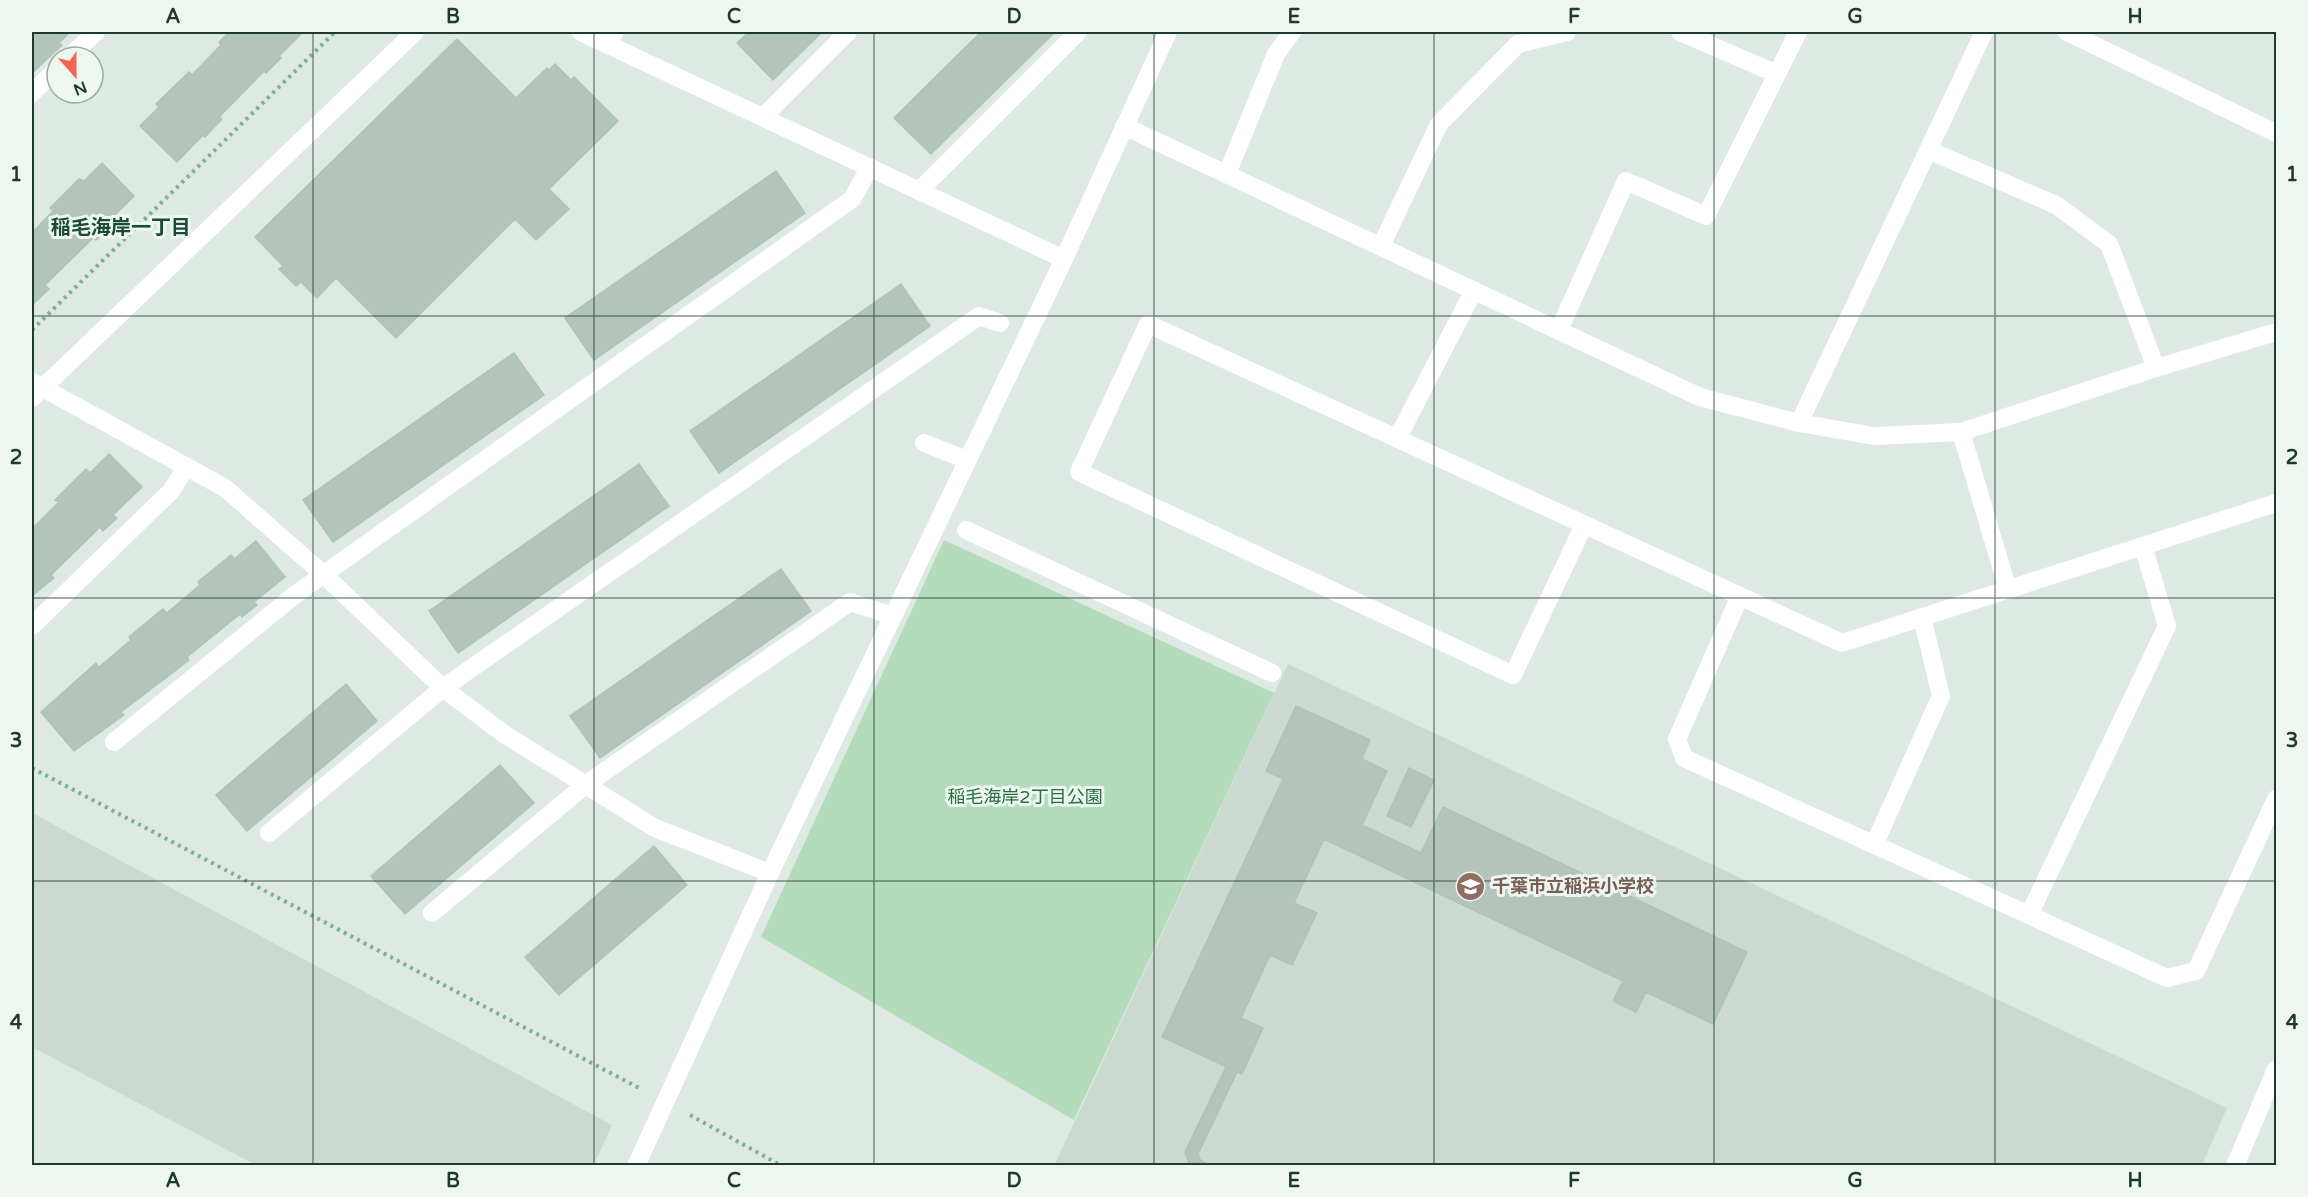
<svg xmlns="http://www.w3.org/2000/svg" width="2308" height="1197" font-family="'Varela Round','Noto Sans JP',sans-serif">
<rect width="100%" height="100%" fill="#dde9e2"/>
<path fill="#cbd9d1" d="M 1288,664 L 2227,1108 L 2202,1165 L 1054,1166 Z
M 32,813 L 612,1125 L 594,1165 L 256,1165 L 32,1047 Z"/>
<path fill="#b4dcba" d="M 944,540 L 1274,693 L 1074,1120 L 761,937 Z"/>
<path fill="#b2c4bb" stroke="#afc3b8" stroke-width="1.5" d="M 32,32 L 70,32 L 59,43 L 62,45 L 32,73 Z
M 229,32 L 303,32 L 279,56 L 281,58 L 266,73 L 264,71 L 219,117 L 222,119 L 205,137 L 203,135 L 177,162 L 140,126 L 159,107 L 156,104 L 189,72 L 192,75 L 221,45 L 219,42 Z
M 749,32 L 822,32 L 773,80 L 737,43 Z
M 981,32 L 1055,32 L 931,154 L 894,118 Z
M 457,39 L 516,98 L 547,68 L 549,70 L 555,64 L 571,80 L 574,77 L 618,121 L 549,189 L 569,209 L 536,240 L 515,219 L 396,338 L 336,278 L 317,298 L 301,282 L 296,286 L 279,269 L 283,266 L 255,237 Z
M 102,163 L 134,196 L 109,221 L 112,225 L 96,240 L 93,238 L 45,285 L 49,289 L 33,304 L 32,233 L 53,211 L 50,208 L 79,179 L 84,181 Z
M 776,171 L 805,213 L 594,360 L 565,318 Z
M 901,284 L 930,326 L 719,473 L 690,431 Z
M 514,353 L 544,395 L 333,542 L 303,500 Z
M 109,454 L 142,487 L 113,515 L 117,518 L 103,531 L 100,527 L 51,575 L 54,578 L 32,596 L 32,529 L 59,502 L 55,500 L 86,469 L 90,473 Z
M 639,464 L 669,506 L 458,653 L 429,611 Z
M 256,541 L 285,577 L 254,602 L 257,605 L 242,617 L 240,614 L 187,657 L 189,660 L 121,712 L 124,715 L 74,751 L 41,712 L 96,663 L 99,667 L 131,640 L 129,637 L 163,609 L 167,613 L 200,585 L 198,582 L 231,555 L 234,559 Z
M 781,569 L 811,611 L 600,758 L 570,716 Z
M 346,684 L 377,721 L 247,831 L 216,795 Z
M 1296,706 L 1370,740 L 1362,759 L 1387,771 L 1362,825 L 1421,853 L 1443,807 L 1747,952 L 1713,1024 L 1646,992 L 1636,1012 L 1613,1001 L 1623,981 L 1324,839 L 1294,903 L 1317,913 L 1292,965 L 1270,955 L 1241,1018 L 1263,1028 L 1242,1074 L 1162,1037 L 1283,779 L 1266,771 Z
M 500,765 L 534,803 L 405,914 L 371,876 Z
M 1409,768 L 1434,780 L 1411,827 L 1387,816 Z
M 654,846 L 687,885 L 559,995 L 525,957 Z
M 1226,1067 L 1237,1072 L 1198,1154 L 1200,1160 L 1210,1166 L 1190,1166 L 1185,1152 Z"/>
<g fill="none" stroke-linecap="round" stroke-linejoin="round">
<path stroke="#7cae98" stroke-width="4" stroke-dasharray="3 4.5" stroke-linecap="butt" d="M 32,330 L 335,32
M 32,768 L 641,1089
M 690,1115 L 782,1166"/>
<path stroke="#fff" stroke-width="18" d="M 604,42 L 615,32
M 69,57 L 96,32
M 32,93 L 57,69
M 763,117 L 848,32
M 919,191 L 1078,32
M 32,398 L 415,32
M 924,443 L 967,460
M 32,626 L 171,491 L 186,467
M 114,742 L 296,594 L 852,199 L 870,167
M 269,833 L 443,688 L 979,316 L 1000,323
M 432,913 L 585,785 L 850,602 L 893,616"/>
<path stroke="#fff" stroke-width="18" d="M 966,530 L 1272,673"/>
<path stroke="#fff" stroke-width="18" d="M 581,32 L 1064,259
M 1680,32 L 1777,74
M 2067,32 L 2276,133
M 1124,126 L 1700,397 L 1799,423 L 1874,436 L 1961,432 L 2156,368 L 2276,332
M 1928,150 L 2056,205 L 2109,244 L 2156,368
M 1227,174 L 1276,54 L 1292,32
M 1381,246 L 1439,124 L 1518,44 L 1567,32
M 1559,330 L 1626,181 L 1706,216 L 1798,32
M 32,382 L 225,488 L 323,574 L 443,688 L 504,734 L 655,828 L 770,873
M 1799,423 L 1984,32
M 1961,432 L 2008,590
M 1397,439 L 1474,290
M 1584,525 L 1513,675 L 1079,472 L 1148,324 L 1842,643 L 2276,503
M 1740,596 L 1677,739 L 1684,758 L 2167,978 L 2196,971 L 2276,799
M 1874,845 L 1941,696 L 1922,617
M 2029,915 L 2167,626 L 2143,546"/>
<path stroke="#fff" stroke-width="18" d="M 636,1166 L 770,873 L 1064,259 L 1168,32
M 2235,1166 L 2276,1069"/>
</g>
<path fill="none" stroke="#1e392e" stroke-width="1.5" stroke-opacity="0.55" d="M 313,32 L 313,1166M 594,32 L 594,1166M 874,32 L 874,1166M 1154,32 L 1154,1166M 1434,32 L 1434,1166M 1714,32 L 1714,1166M 1995,32 L 1995,1166M 32,316 L 2276,316M 32,598 L 2276,598M 32,881 L 2276,881"/>
<defs>
<symbol id="school-disc" viewBox="-11 -11 22 22"><circle r="9.5" fill="#8d6e63" stroke="#edf6f0"/><path d="M0-5L7-2L0 1L-7-2ZM-4 1L0 2.5L4 1V4Q0 6-4 4Z" fill="#fff"/></symbol>
</defs>
<g fill-rule="evenodd">
<use href="#school-disc" x="1454" y="870" width="33" height="33"/>
</g>
<g text-anchor="middle" dominant-baseline="central" stroke-width="6" stroke-linejoin="round" paint-order="stroke">
<g font-size="18" fill="#28703b" stroke="#edf6f0">
<text x="1025" y="797">稲毛海岸2丁目公園</text>
</g>
<g font-size="18" font-weight="bold" fill="#785e54" stroke="#edf6f0" text-anchor="start">
<text x="1492" y="886">千葉市立稲浜小学校</text>
</g>
<g font-size="20" font-weight="bold" fill="#1a4b39" stroke="#edf6f0">
<text x="121" y="228">稲毛海岸一丁目</text>
</g>
</g>
<rect width="2308" height="1197" fill="none" stroke="#edf6f0" stroke-width="66"/>
<g transform="translate(75 75) rotate(159)"><circle r="28" fill="#edf6f0" stroke="#9aaaa2" stroke-width="1.5"/>
<path d="M0-4.5L10 22L0 15L-10 22Z" fill="#f5644f"/>
<text y="-9" font-size="16" font-weight="bold" text-anchor="middle" fill="#1e392e">N</text>
</g>
<rect x="33" y="33" width="2242" height="1131" fill="none" stroke="#1e392e" stroke-width="2"/>
<g font-size="20" text-anchor="middle" font-weight="bold" fill="#1e392e">
<text x="173" y="23">A</text>
<text x="453" y="23">B</text>
<text x="734" y="23">C</text>
<text x="1014" y="23">D</text>
<text x="1294" y="23">E</text>
<text x="1574" y="23">F</text>
<text x="1855" y="23">G</text>
<text x="2135" y="23">H</text>
<text x="16" y="181">1</text>
<text x="2292" y="181">1</text>
<text x="16" y="464">2</text>
<text x="2292" y="464">2</text>
<text x="16" y="747">3</text>
<text x="2292" y="747">3</text>
<text x="16" y="1029">4</text>
<text x="2292" y="1029">4</text>
<text x="173" y="1187">A</text>
<text x="453" y="1187">B</text>
<text x="734" y="1187">C</text>
<text x="1014" y="1187">D</text>
<text x="1294" y="1187">E</text>
<text x="1574" y="1187">F</text>
<text x="1855" y="1187">G</text>
<text x="2135" y="1187">H</text>
</g>
</svg>
